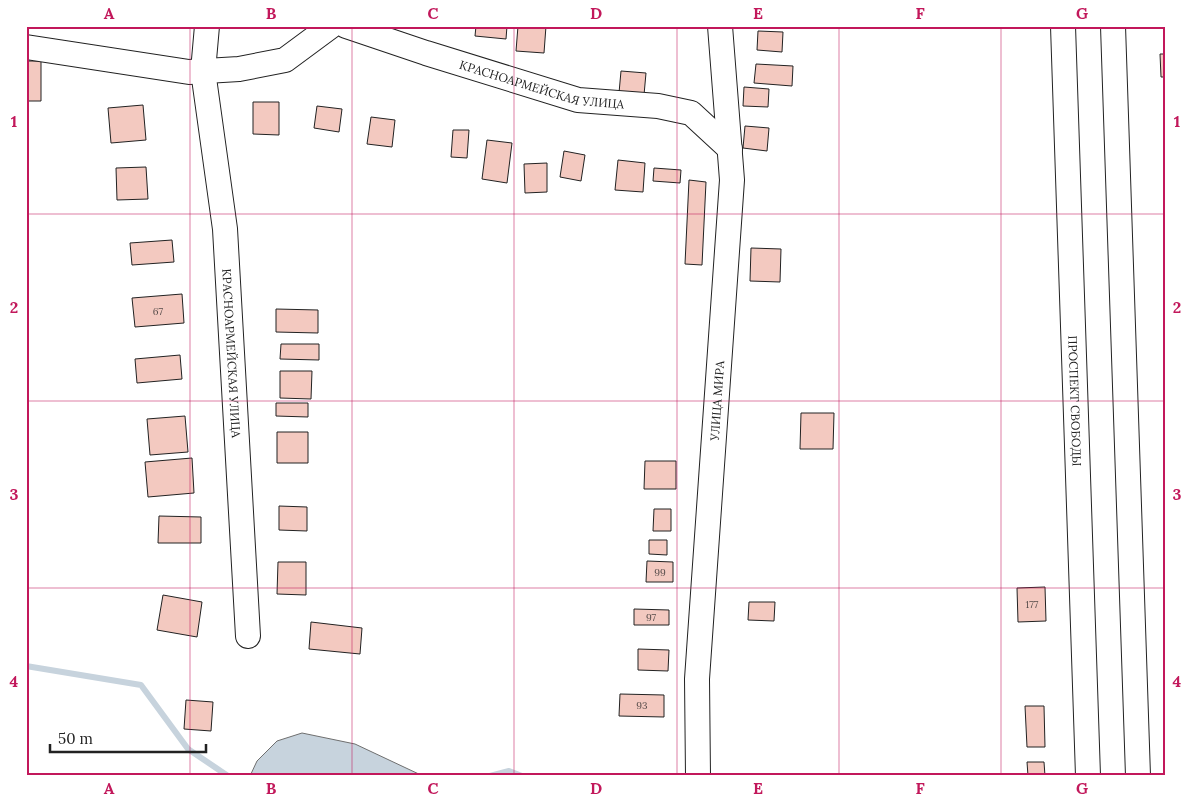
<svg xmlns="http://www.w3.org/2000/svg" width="1191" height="802" font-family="Lora,serif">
<rect width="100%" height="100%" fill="#fff"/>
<path fill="#c7d3dd" stroke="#6f6f6f" d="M 302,733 L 355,744 L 423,776 L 250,776 L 257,761 L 277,741 Z"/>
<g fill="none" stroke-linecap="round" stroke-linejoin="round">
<path stroke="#c7d3dd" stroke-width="6" d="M 26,666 L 141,685 L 188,749 L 228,776
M 490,776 L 509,771 L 522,776"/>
</g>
<path fill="#f3c9c0" stroke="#222" d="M 476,26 L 507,26 L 506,39 L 475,36 Z
M 518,26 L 546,26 L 544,53 L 516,51 Z
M 758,31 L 783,32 L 782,52 L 757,50 Z
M 1160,54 L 1165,54 L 1165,77 L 1161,77 Z
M 26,61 L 41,61 L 41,101 L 26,101 Z
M 756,64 L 793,66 L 792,86 L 754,83 Z
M 621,71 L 646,73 L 644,95 L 619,93 Z
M 744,87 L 769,89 L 768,107 L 743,106 Z
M 253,102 L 279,102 L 279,135 L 253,134 Z
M 143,105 L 146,140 L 111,143 L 108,108 Z
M 317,106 L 342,109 L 339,132 L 314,128 Z
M 371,117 L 395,120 L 392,147 L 367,144 Z
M 745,126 L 769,128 L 767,151 L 743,148 Z
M 453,130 L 469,130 L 467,158 L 451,157 Z
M 487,140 L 512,143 L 507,183 L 482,179 Z
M 564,151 L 585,155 L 581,181 L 560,177 Z
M 618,160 L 645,163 L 643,192 L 615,190 Z
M 547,163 L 547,192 L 525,193 L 524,164 Z
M 146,167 L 148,199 L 117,200 L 116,168 Z
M 654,168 L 681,170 L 680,183 L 653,181 Z
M 689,180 L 706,182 L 702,265 L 685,264 Z
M 172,240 L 174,262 L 132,265 L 130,243 Z
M 751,248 L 781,249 L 780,282 L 750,281 Z
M 182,294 L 184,323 L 135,327 L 132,298 Z
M 276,309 L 318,310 L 318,333 L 276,332 Z
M 281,344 L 319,344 L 319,360 L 280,359 Z
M 180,355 L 182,379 L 137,383 L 135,359 Z
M 280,371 L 312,371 L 311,399 L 280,398 Z
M 276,403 L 308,403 L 308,417 L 276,416 Z
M 801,413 L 834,413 L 833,449 L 800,449 Z
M 185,416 L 188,452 L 150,455 L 147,419 Z
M 277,432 L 308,432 L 308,463 L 277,463 Z
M 192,458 L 194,493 L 148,497 L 145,462 Z
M 645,461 L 676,461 L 676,489 L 644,489 Z
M 279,506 L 307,507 L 307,531 L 279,530 Z
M 654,509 L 671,509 L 671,531 L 653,531 Z
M 159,516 L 201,517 L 201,543 L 158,543 Z
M 649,540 L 667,540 L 667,555 L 649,554 Z
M 647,561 L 673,562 L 673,582 L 646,582 Z
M 278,562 L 306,562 L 306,595 L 277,594 Z
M 1045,587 L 1046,621 L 1018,622 L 1017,588 Z
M 163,595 L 202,602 L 197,637 L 157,630 Z
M 749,602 L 775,602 L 774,621 L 748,620 Z
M 634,609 L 669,610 L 669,625 L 634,625 Z
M 311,622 L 362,628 L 360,654 L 309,649 Z
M 638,649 L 669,650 L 668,671 L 638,670 Z
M 620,694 L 664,695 L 664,717 L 619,716 Z
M 186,700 L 213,702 L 211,731 L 184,729 Z
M 1025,706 L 1044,706 L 1045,747 L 1027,747 Z
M 1027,762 L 1044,762 L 1045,776 L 1028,776 Z"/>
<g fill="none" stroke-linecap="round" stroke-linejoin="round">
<defs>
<g id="minor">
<path id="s1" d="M 207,26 L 203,71 L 225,229 L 248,636"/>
<path id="s2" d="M 346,26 L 426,53 L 578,100 L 658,106 L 691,113 L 730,149"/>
<path id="s3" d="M 1063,26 L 1088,776"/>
<path d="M 1113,26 L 1138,776"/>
<path d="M 26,47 L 189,72 L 239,69 L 285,60 L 331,26"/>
<path id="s4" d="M 698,776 L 697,679 L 732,180 L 720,26"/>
</g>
</defs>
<use href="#minor" stroke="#222" stroke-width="26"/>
<use href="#minor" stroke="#fff" stroke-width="24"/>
</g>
<path fill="none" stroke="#c2185b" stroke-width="1" stroke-opacity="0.55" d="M 190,26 L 190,776M 352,26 L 352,776M 514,26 L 514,776M 677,26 L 677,776M 839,26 L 839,776M 1001,26 L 1001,776M 26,214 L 1165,214M 26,401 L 1165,401M 26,588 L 1165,588"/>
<g text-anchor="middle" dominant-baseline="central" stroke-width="4" stroke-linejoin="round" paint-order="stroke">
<g font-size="10" fill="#564c4a">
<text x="158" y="311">67</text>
<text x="660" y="572">99</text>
<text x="1032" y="604">177</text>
<text x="651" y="617">97</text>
<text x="642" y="705">93</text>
</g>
<g font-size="12" fill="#222" stroke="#fff">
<text stroke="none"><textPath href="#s2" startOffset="205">КРАСНОАРМЕЙСКАЯ УЛИЦА</textPath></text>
<text stroke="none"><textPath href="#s1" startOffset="329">КРАСНОАРМЕЙСКАЯ УЛИЦА</textPath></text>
<text stroke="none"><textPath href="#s4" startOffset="376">УЛИЦА МИРА</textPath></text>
<text stroke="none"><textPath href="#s3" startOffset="375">ПРОСПЕКТ СВОБОДЫ</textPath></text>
</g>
</g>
<rect width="1191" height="802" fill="none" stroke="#ffffff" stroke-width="55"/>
<path d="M50 744v8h156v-8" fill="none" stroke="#222222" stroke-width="2.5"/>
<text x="58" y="744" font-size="15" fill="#222222" stroke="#ffffff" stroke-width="4" paint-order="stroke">50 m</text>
<rect x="28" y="28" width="1136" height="746" fill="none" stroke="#c2185b" stroke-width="2"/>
<g font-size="16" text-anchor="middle" font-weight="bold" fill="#c2185b">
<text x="109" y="19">A</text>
<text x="271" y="19">B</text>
<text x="433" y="19">C</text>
<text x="596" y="19">D</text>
<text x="758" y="19">E</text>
<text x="920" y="19">F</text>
<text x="1082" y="19">G</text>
<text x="14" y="127">1</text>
<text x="1177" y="127">1</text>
<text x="14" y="313">2</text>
<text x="1177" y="313">2</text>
<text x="14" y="500">3</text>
<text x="1177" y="500">3</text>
<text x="14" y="687">4</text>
<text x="1177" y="687">4</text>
<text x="109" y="794">A</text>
<text x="271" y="794">B</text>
<text x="433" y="794">C</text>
<text x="596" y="794">D</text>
<text x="758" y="794">E</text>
<text x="920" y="794">F</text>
<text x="1082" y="794">G</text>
</g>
</svg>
